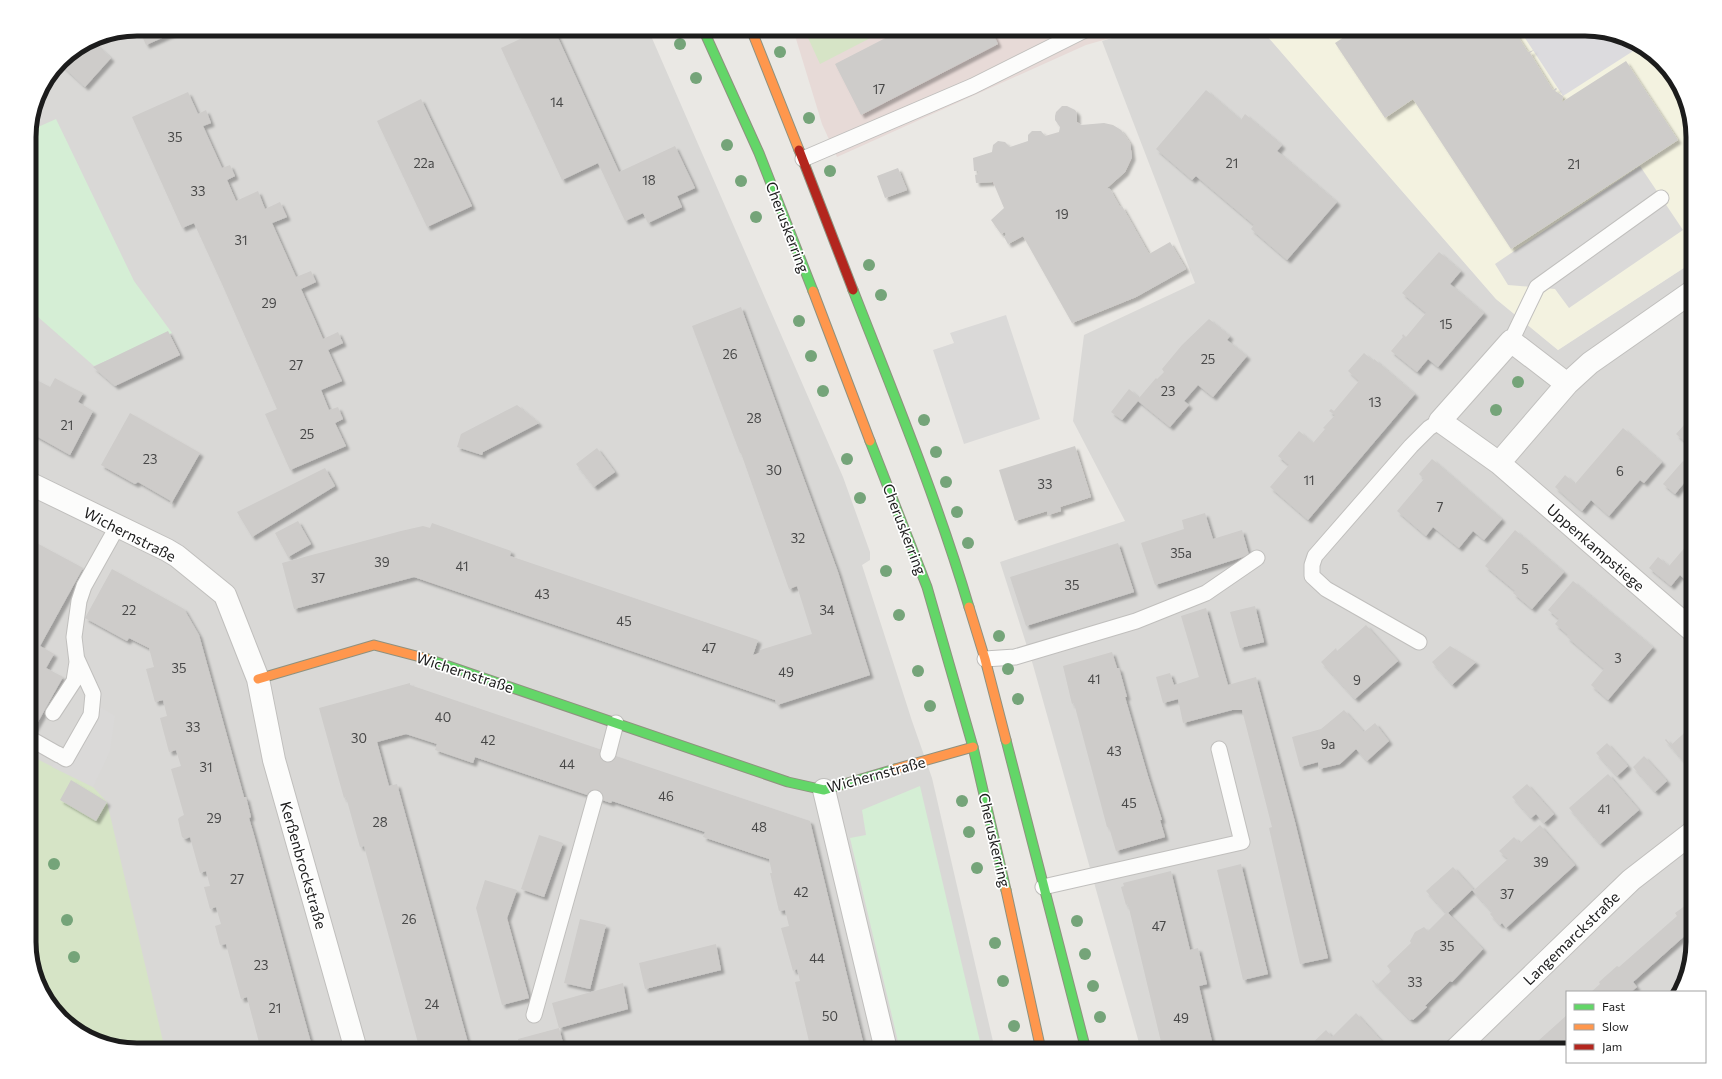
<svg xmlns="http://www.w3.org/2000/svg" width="1722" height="1079" font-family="Commissioner,sans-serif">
<defs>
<filter id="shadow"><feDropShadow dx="3.5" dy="3.5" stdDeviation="1" flood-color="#0004"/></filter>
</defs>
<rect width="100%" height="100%" fill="#eae8e4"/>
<path fill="#d9d8d6" d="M 137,29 L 648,29 L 843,477 L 870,552 L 870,560 L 862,565 L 912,721 L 932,778 L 995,1050 L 137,1050 L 77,1032 L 44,996 L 29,949 L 29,130 L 37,95 L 61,60 L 96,37 Z
M 1142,29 L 1261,29 L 1496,299 L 1558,350 L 1693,262 L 1693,943 L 1678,992 L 1567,992 L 1567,1050 L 1141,1050 L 1033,665 L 1000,562 L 1125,521 L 1073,421 L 1084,335 L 1195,283 L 1102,41 Z"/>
<path fill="#e7dad7" d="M 793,29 L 1142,29 L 1086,45 L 837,157 L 822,124 Z"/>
<path fill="#f3f2e0" d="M 1261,29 L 1585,29 L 1645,47 L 1679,83 L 1693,136 L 1693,262 L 1558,350 L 1496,299 Z"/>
<path fill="#d6e4c6" d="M 804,29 L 883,29 L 884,31 L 820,64 Z
M 29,755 L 93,787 L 107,802 L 165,1050 L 137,1050 L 77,1032 L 44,996 L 29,949 Z"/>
<path fill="#d5eed5" d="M 56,119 L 134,281 L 172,333 L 94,366 L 29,309 L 29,131 Z
M 920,786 L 982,1050 L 900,1050 L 850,838 L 866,835 L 862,810 Z"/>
<path fill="#dad9d8" d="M 1640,166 L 1683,230 L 1569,308 L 1555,289 L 1508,285 L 1495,264 Z
M 1006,315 L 1040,419 L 964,444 L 933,350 L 954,343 L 950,333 Z
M 90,701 L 115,716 L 110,751 L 93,787 L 52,767 Z"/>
<path fill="#dcdbde" d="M 1519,29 L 1585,29 L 1641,46 L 1563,96 Z"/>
<path fill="#ceccca" filter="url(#shadow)" d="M 139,29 L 182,29 L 146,45 Z
M 536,29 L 554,29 L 619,172 L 675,146 L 695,188 L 677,196 L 682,207 L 648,223 L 643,213 L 625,221 L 598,163 L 562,180 L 501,48 L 537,31 Z
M 903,29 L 991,29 L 998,44 L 861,115 L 835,64 Z
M 1356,29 L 1513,29 L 1516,33 L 1521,30 L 1517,35 L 1528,52 L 1534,50 L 1530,53 L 1553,90 L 1556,88 L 1557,89 L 1555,91 L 1563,96 L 1562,102 L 1626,61 L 1678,140 L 1511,249 L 1413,99 L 1385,118 L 1335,43 Z
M 91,40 L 111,58 L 85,87 L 59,63 Z
M 1206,90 L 1241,120 L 1245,114 L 1282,145 L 1277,151 L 1337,202 L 1287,260 L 1251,229 L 1254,225 L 1196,176 L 1192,180 L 1156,149 Z
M 188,92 L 198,114 L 206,110 L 211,123 L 203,126 L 222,168 L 230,165 L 235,176 L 227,180 L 236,201 L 258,191 L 265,209 L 280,202 L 287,217 L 272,223 L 296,277 L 311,271 L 316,282 L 301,289 L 314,318 L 323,339 L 338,332 L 343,343 L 328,350 L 342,381 L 321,390 L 329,410 L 338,407 L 343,419 L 335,423 L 346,446 L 290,470 L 265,414 L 277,409 L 222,284 L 194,223 L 182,228 L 132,117 Z
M 421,99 L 472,206 L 427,227 L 377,121 Z
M 1062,106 L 1067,106 L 1075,110 L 1077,113 L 1077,122 L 1081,125 L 1104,123 L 1113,125 L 1121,130 L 1130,143 L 1132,157 L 1125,172 L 1107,188 L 1110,189 L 1120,207 L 1122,206 L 1149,254 L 1170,242 L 1186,269 L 1136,297 L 1072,323 L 1023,236 L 1008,244 L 1004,237 L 1006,235 L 1005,232 L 1001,234 L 991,220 L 1004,208 L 993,182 L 976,183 L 975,175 L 978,174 L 978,171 L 974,171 L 973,158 L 992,152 L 993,145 L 998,141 L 1005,142 L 1010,147 L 1028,141 L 1028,135 L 1032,131 L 1041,131 L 1045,136 L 1059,132 L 1060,127 L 1055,120 L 1055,116 L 1056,112 Z
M 898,168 L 907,190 L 885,198 L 877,176 Z
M 1439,252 L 1461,271 L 1450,284 L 1484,313 L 1438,367 L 1428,359 L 1417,372 L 1391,351 L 1403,337 L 1402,336 L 1403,334 L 1406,337 L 1426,313 L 1402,293 Z
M 741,307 L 838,572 L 870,675 L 777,705 L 775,700 L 414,577 L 294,609 L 282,563 L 401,531 L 423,526 L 430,528 L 432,523 L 511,551 L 510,556 L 758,640 L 753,655 L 760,653 L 760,650 L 812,634 L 797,586 L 789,589 L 741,453 L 740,453 L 692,326 Z
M 1209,319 L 1230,336 L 1227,340 L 1247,356 L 1213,397 L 1198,385 L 1184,401 L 1189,405 L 1170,427 L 1138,401 L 1122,420 L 1111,412 L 1129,389 L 1139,398 L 1156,378 L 1157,379 L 1164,372 L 1162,369 L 1182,345 Z
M 168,331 L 180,355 L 115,386 L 93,367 Z
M 1364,353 L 1373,361 L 1374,359 L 1415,394 L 1308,520 L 1270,487 L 1289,465 L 1278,456 L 1299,431 L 1313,443 L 1325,429 L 1323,428 L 1335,415 L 1329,411 L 1331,409 L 1334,411 L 1359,381 L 1348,371 Z
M 29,376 L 50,387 L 55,378 L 69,386 L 83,393 L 78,402 L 93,411 L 70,455 L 29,432 Z
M 517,405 L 539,423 L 483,452 L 482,455 L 457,447 L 461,434 Z
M 130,413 L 200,453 L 171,504 L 169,503 L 171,501 L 138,482 L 135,484 L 101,465 Z
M 1693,415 L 1693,449 L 1676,434 Z
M 1623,428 L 1662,462 L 1644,483 L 1640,480 L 1609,516 L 1591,500 L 1582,511 L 1555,487 L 1565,475 L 1575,484 Z
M 1075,446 L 1091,497 L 1060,507 L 1061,511 L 1048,515 L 1047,511 L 1015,521 L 999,470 Z
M 597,448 L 615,472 L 594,487 L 576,464 Z
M 1432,459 L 1502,519 L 1484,540 L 1473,531 L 1459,548 L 1433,527 L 1426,536 L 1397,511 L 1424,479 L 1419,474 Z
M 1683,461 L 1693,469 L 1693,472 L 1675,494 L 1663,484 Z
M 325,468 L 335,486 L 252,537 L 237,512 Z
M 1205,513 L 1213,539 L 1242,530 L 1249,555 L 1155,585 L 1141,543 L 1184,529 L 1182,520 Z
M 298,521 L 311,544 L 288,557 L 275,533 Z
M 1515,530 L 1564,572 L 1532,609 L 1513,593 L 1515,591 L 1485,566 Z
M 1693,538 L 1693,587 L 1680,575 L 1671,586 L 1649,568 L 1658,557 L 1669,566 Z
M 29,539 L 83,568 L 40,646 L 54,654 L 46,668 L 63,677 L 34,729 L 29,726 Z
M 1118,543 L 1134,592 L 1026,626 L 1010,577 Z
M 112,569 L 184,609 L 199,635 L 244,797 L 246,797 L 251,817 L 249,818 L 254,835 L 313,1050 L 261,1050 L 247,997 L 241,999 L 226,944 L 220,945 L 215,926 L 221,924 L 216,907 L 210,909 L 204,887 L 210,886 L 206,871 L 200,873 L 190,837 L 185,839 L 182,837 L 178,819 L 180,817 L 184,815 L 171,769 L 181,766 L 176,750 L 169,752 L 160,718 L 167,716 L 163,700 L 155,702 L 146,669 L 154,667 L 149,648 L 129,638 L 127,641 L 85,618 Z
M 1573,581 L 1653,647 L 1608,700 L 1591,685 L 1604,669 L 1567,637 L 1568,635 L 1555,624 L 1559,619 L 1548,610 Z
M 1255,606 L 1264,642 L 1240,648 L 1230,612 Z
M 1206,608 L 1228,685 L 1256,677 L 1295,822 L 1328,958 L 1300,964 L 1269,828 L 1272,827 L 1242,710 L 1232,710 L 1183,723 L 1178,699 L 1163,703 L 1156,677 L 1170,673 L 1174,685 L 1199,677 L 1181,616 Z
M 1366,625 L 1398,661 L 1355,699 L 1321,662 L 1336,648 L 1337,651 Z
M 1450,646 L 1476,662 L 1452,685 L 1432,662 Z
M 1112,652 L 1117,668 L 1119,668 L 1127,697 L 1125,697 L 1148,776 L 1162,820 L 1160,820 L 1165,837 L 1116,851 L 1109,827 L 1107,827 L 1074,703 L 1072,704 L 1063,666 Z
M 410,683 L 410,685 L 605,751 L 604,752 L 810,821 L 865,1050 L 811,1050 L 795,982 L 800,981 L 797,969 L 793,971 L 781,928 L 789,926 L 785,910 L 779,911 L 770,873 L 772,873 L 769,859 L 703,837 L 705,832 L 612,801 L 611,803 L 475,757 L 473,763 L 435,750 L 437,744 L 406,734 L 377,742 L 389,786 L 397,784 L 470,1050 L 420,1050 L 364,846 L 360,847 L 346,797 L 344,798 L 319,708 Z
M 1693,698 L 1693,717 L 1684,706 Z
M 1344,710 L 1364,732 L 1375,723 L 1389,741 L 1367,761 L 1356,749 L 1340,764 L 1319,769 L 1318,762 L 1300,767 L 1292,737 L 1321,729 Z
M 1693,725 L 1693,772 L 1665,740 L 1666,739 L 1671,745 Z
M 1607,743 L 1628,766 L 1617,776 L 1596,753 Z
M 1644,756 L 1667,781 L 1655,792 L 1633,767 Z
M 1608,774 L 1639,810 L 1600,844 L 1569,808 Z
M 71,780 L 107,802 L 96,821 L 60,800 Z
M 1527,784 L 1554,814 L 1544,823 L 1536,814 L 1531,818 L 1512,797 Z
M 1540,825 L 1575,865 L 1506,928 L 1502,923 L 1500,925 L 1490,914 L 1492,912 L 1472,890 L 1448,913 L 1483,949 L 1452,982 L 1450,981 L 1425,1006 L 1427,1007 L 1413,1020 L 1412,1019 L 1410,1020 L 1372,981 L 1373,980 L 1377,985 L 1391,971 L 1387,966 L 1411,943 L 1410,941 L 1415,932 L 1424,927 L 1428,931 L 1446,913 L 1426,891 L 1453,867 L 1474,890 L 1508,859 L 1499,851 L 1514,837 L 1520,843 Z
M 539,835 L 563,843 L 544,897 L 521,889 Z
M 1241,864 L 1268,974 L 1243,980 L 1217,870 Z
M 1171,871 L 1190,950 L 1198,948 L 1207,984 L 1199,986 L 1214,1050 L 1163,1050 L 1128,904 L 1126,905 L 1121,887 L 1124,886 L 1123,883 Z
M 485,880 L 517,890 L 507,918 L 529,998 L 502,1005 L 476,908 Z
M 1693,900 L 1693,938 L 1689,932 L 1633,982 L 1637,987 L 1631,992 L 1591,992 L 1600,984 L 1599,982 L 1617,966 L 1619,967 L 1677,916 L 1675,913 Z
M 580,919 L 606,925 L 590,989 L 564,983 Z
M 716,944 L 721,970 L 645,989 L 639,963 Z
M 623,983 L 628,1009 L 559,1028 L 565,1050 L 521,1050 L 518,1039 L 559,1028 L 552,1003 Z
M 1356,1013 L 1389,1049 L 1389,1050 L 1305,1050 L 1326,1030 L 1332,1037 Z
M 1567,1015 L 1567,1050 L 1528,1050 Z"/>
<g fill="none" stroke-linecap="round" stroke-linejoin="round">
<defs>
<path id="lane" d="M 803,159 L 973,86 L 1087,29
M 1511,341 L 1537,287 L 1661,198
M 1419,642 L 1326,589 L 1312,576 L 1312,565 L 1315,556 L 1411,446 L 1429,428 L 1440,421
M 985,659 L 1015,657 L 1136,621 L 1206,593 L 1257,558
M 53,713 L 74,681 L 77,662 L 74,637 L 79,601 L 84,586 L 117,527
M 29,738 L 59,755
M 58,754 L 66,759 L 91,715 L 93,694 L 77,659
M 608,754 L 616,723
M 1043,887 L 1242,842 L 1219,749
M 534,1015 L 595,798"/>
<path id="street" d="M 1693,291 L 1590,363 L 1567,384 L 1499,463 L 1693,631
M 1499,463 L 1440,421 L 1511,341 L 1567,384
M 29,483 L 167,550 L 177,556 L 225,595 L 258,679 L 274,760 L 356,1050
M 824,790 L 886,1050
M 1455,1050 L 1631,880 L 1693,832"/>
<path id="fast" d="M 703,29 L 759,153 L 813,291
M 853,290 C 894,395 937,499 969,607
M 870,441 L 927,587 L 973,747 L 1006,890
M 428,659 L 788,782 L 824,790 L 895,769
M 1006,740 L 1086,1050"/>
<path id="slow" d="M 751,29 L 799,150
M 813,291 L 870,441
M 969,607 L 985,659 L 1006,740
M 258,679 L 374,645 L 428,659
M 895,769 L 973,747
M 1006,890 L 1041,1050"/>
<path id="jam" d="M 799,150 L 853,290"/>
</defs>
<use href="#lane" stroke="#c0bfbd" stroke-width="17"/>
<use href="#street" stroke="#c0bfbd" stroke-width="24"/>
<use href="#fast" stroke="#8f917f" stroke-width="11"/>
<use href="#slow" stroke="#8f917f" stroke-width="11"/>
<use href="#jam" stroke="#8f917f" stroke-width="11"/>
<use href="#lane" stroke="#fcfcfb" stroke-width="15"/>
<use href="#street" stroke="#fcfcfb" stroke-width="22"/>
<use href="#fast" stroke="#63d668" stroke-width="9"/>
<use href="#slow" stroke="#ff974d" stroke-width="9"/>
<use href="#jam" stroke="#b3261e" stroke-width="9"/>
</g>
<g fill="#75a479">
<circle cx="680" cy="44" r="6"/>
<circle cx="780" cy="52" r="6"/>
<circle cx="696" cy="78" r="6"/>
<circle cx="809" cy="118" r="6"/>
<circle cx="727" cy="145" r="6"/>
<circle cx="830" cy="171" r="6"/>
<circle cx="741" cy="181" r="6"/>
<circle cx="756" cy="217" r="6"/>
<circle cx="869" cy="265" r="6"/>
<circle cx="881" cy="295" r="6"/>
<circle cx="799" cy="321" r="6"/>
<circle cx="811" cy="356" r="6"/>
<circle cx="1518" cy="382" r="6"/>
<circle cx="823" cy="391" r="6"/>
<circle cx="1496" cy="410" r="6"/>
<circle cx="924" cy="420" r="6"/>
<circle cx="936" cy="452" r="6"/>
<circle cx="847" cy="459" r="6"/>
<circle cx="946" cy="482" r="6"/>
<circle cx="860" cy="498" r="6"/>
<circle cx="957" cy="512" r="6"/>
<circle cx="968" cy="543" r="6"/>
<circle cx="886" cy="571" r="6"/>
<circle cx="899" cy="615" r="6"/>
<circle cx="999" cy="636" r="6"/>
<circle cx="1008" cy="669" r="6"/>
<circle cx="918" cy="671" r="6"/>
<circle cx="1018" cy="699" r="6"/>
<circle cx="930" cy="706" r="6"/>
<circle cx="962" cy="801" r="6"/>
<circle cx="969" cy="832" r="6"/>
<circle cx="54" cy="864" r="6"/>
<circle cx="977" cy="868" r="6"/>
<circle cx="67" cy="920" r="6"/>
<circle cx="1077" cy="921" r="6"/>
<circle cx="995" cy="943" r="6"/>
<circle cx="1085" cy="954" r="6"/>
<circle cx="74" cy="957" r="6"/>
<circle cx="1003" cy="981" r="6"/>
<circle cx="1093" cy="986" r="6"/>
<circle cx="1100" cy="1017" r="6"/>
<circle cx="1014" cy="1026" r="6"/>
</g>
<g text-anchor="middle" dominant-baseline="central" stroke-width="3.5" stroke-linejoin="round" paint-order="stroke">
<g font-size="13" fill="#484848">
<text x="879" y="89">17</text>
<text x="557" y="102">14</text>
<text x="175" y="137">35</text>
<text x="424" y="163">22a</text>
<text x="1232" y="163">21</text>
<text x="1574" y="164">21</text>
<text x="649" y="180">18</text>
<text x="198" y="191">33</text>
<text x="1062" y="214">19</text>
<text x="241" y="240">31</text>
<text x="269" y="303">29</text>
<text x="1446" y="324">15</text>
<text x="730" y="354">26</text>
<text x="1208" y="359">25</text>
<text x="296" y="365">27</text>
<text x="1168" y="391">23</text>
<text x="1375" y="402">13</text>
<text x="754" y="418">28</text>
<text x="67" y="425">21</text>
<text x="307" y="434">25</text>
<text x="150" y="459">23</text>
<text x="774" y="470">30</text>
<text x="1620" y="471">6</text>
<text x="1309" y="480">11</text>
<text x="1045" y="484">33</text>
<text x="1440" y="507">7</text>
<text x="798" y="538">32</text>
<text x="1181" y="553">35a</text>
<text x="382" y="562">39</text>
<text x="462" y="566">41</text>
<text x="1525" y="569">5</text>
<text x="318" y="578">37</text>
<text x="1072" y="585">35</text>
<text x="542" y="594">43</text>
<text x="129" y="610">22</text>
<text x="827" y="610">34</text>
<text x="624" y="621">45</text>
<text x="709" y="648">47</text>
<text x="1618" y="658">3</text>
<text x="179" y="668">35</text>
<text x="786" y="672">49</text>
<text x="1094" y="679">41</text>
<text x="1357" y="680">9</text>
<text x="443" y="717">40</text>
<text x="193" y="727">33</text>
<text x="359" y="738">30</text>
<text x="488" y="740">42</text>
<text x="1328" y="744">9a</text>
<text x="1114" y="751">43</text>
<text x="567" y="764">44</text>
<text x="206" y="767">31</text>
<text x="666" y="796">46</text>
<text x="1129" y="803">45</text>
<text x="1604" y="809">41</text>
<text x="214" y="818">29</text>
<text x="380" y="822">28</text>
<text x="759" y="827">48</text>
<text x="1541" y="862">39</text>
<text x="237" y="879">27</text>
<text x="801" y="892">42</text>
<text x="1507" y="894">37</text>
<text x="409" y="919">26</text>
<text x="1159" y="926">47</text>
<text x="1447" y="946">35</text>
<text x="817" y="958">44</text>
<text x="261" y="965">23</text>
<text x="1415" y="982">33</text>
<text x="432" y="1004">24</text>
<text x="275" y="1008">21</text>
<text x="830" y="1016">50</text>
<text x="1181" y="1018">49</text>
</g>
<g font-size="15" fill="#1c1c1c" stroke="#fff">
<text transform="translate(788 227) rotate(69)">Cheruskerring</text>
<text transform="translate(905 529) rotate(69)">Cheruskerring</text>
<text transform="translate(130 534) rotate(27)">Wichernstraße</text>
<text transform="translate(1596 547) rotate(41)">Uppenkampstiege</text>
<text transform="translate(465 672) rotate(18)">Wichernstraße</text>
<text transform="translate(876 774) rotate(-15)">Wichernstraße</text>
<text transform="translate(995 840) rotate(77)">Cheruskerring</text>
<text transform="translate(304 865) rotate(74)">Kerßenbrockstraße</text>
<text transform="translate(1571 938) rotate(-44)">Langemarckstraße</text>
</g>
</g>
<path d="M0 0H1722V1079H0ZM137 36H1585A101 101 0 0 1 1686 137V942A101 101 0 0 1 1585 1043H137A101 101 0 0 1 36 942V137A101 101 0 0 1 137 36Z" fill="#fff" fill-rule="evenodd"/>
<path fill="none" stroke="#1c1c1c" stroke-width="5" d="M137 36H1585A101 101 0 0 1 1686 137V942A101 101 0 0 1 1585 1043H137A101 101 0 0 1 36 942V137A101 101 0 0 1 137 36Z"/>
<rect x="1566" y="991" width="140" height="72" fill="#ffffff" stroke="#a4a4a4"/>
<rect x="1574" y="1004" width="20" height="6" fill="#63d668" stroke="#a4a4a4"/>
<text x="1602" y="1011" font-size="12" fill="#1c1c1c">Fast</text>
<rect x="1574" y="1024" width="20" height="6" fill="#ff974d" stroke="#a4a4a4"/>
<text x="1602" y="1031" font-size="12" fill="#1c1c1c">Slow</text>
<rect x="1574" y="1044" width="20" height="6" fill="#b3261e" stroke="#a4a4a4"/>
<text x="1602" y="1051" font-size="12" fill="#1c1c1c">Jam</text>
</svg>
